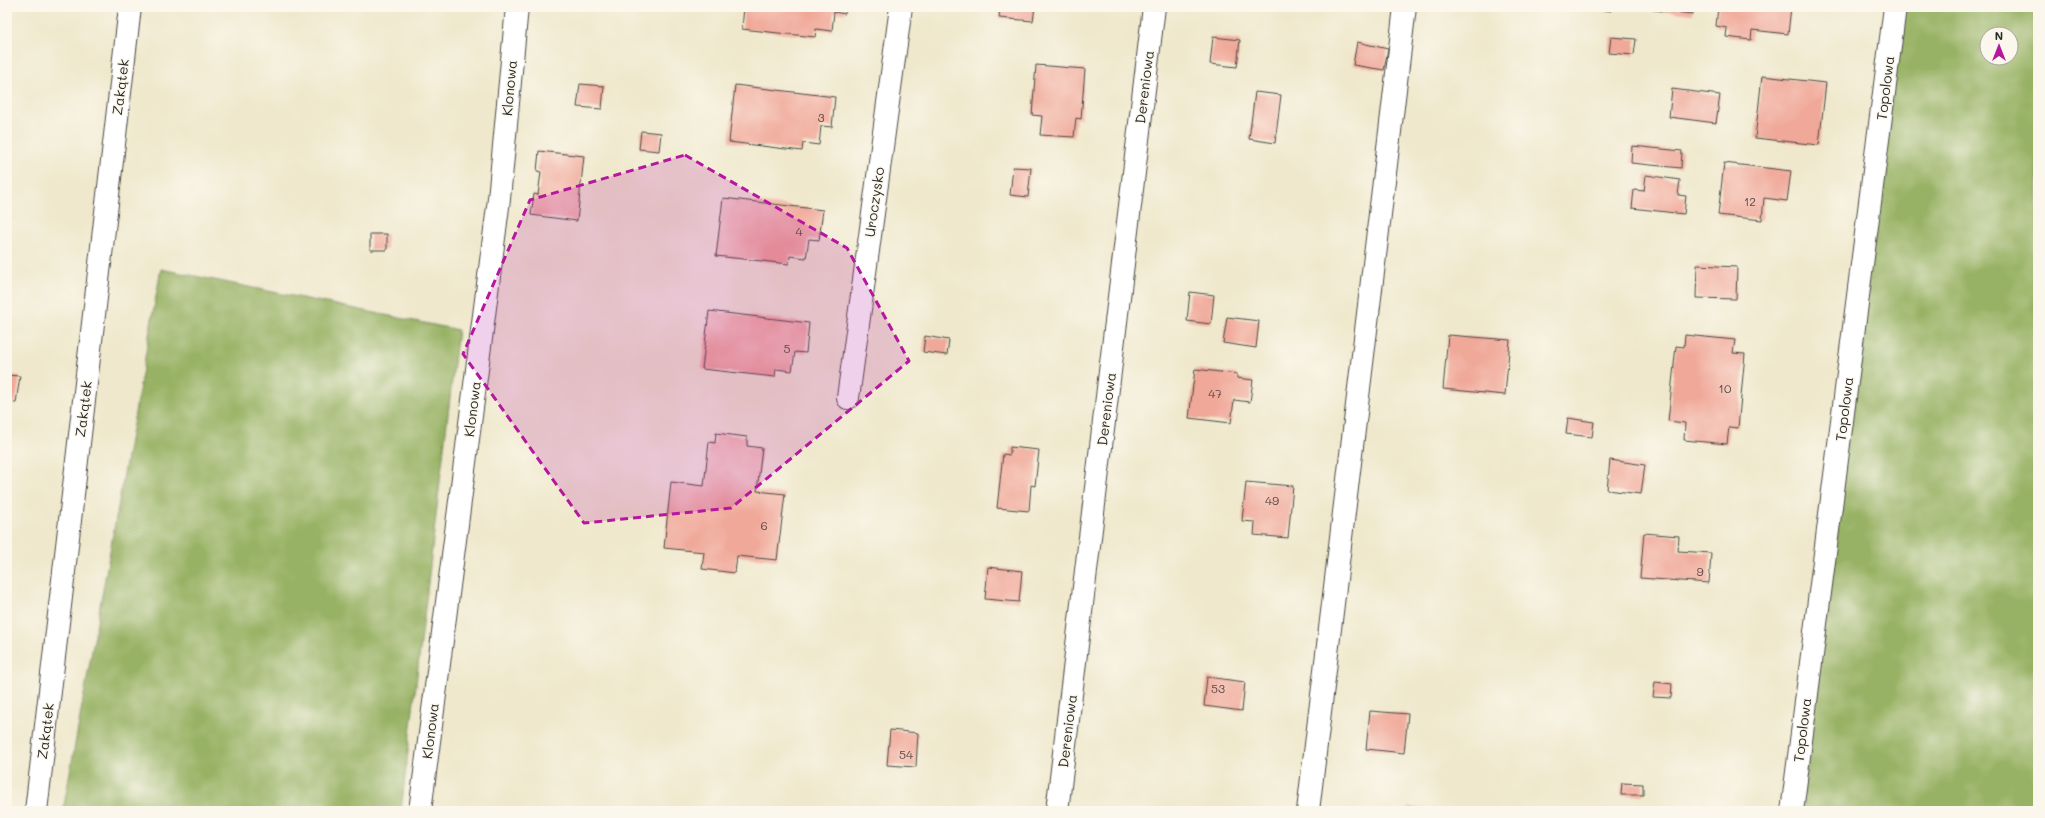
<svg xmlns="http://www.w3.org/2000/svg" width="2045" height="818" font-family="Mali,sans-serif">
<rect width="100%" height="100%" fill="#fbf7ec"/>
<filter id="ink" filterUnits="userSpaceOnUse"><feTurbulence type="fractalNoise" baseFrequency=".025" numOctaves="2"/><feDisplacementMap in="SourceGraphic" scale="8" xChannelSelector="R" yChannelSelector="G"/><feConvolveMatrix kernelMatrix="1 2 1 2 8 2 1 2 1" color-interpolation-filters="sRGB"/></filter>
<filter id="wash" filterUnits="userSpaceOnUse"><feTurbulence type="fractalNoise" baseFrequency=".012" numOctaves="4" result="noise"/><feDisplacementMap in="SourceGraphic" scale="16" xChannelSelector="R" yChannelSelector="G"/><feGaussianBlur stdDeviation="0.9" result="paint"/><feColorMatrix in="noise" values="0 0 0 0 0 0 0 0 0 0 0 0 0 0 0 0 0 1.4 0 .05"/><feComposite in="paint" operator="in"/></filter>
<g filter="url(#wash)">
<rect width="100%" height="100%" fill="#efe8cc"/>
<path fill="#98b265" stroke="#626e48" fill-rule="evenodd" d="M 1899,7 L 2038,7 L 2038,811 L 1801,811 ZM 1987,34 L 2011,34 L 2011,58 L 1987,58 Z
M 161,269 L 458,330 L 401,811 L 63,811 Z"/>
<g id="blocks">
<path fill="#f0a899" d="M 744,7 L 846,7 L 845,14 L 834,12 L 832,31 L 816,29 L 815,37 L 742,29 Z
M 1000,7 L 1035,7 L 1033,21 L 999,18 Z
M 1579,7 L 1612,7 L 1611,11 Z
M 1654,7 L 1693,7 L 1693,14 L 1653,10 Z
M 1718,7 L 1791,7 L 1788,34 L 1752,30 L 1751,40 L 1726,37 L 1727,28 L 1716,26 Z
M 1213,37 L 1240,40 L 1237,67 L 1210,64 Z
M 1611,37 L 1636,39 L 1634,55 L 1609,53 Z
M 1357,42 L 1388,49 L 1384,70 L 1353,65 Z
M 1036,65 L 1085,69 L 1081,119 L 1076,118 L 1074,137 L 1040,135 L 1042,116 L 1032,115 Z
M 1762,76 L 1826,83 L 1819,145 L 1755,138 Z
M 580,84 L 604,86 L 602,109 L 577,107 Z
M 735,85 L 835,97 L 832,127 L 821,126 L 819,145 L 803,143 L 802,151 L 729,142 Z
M 1672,89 L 1720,95 L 1716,123 L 1669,117 Z
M 1255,92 L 1281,95 L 1275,143 L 1249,139 Z
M 641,131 L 661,133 L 659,151 L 639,149 Z
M 1632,146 L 1682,151 L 1681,168 L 1631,163 Z
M 539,151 L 584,156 L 577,221 L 531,215 L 534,194 L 538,195 L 541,172 L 537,171 Z
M 1724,163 L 1791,171 L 1787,201 L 1764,198 L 1762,220 L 1718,215 Z
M 1013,167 L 1031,168 L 1028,197 L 1010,195 Z
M 1646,175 L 1680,180 L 1678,195 L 1686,196 L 1684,214 L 1632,208 L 1634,190 L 1644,191 Z
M 723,198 L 823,210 L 819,240 L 809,239 L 806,258 L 790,256 L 789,264 L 716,256 Z
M 370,234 L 387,234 L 387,250 L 370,250 Z
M 1697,265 L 1737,267 L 1736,299 L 1696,298 Z
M 1190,292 L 1214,295 L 1211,324 L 1187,321 Z
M 709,311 L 809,323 L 806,353 L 795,352 L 792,371 L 776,369 L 775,377 L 702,369 Z
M 1227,317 L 1259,321 L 1256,348 L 1223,343 Z
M 1448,335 L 1510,340 L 1505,395 L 1443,389 Z
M 1685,335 L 1735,340 L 1733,353 L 1745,354 L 1738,428 L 1729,427 L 1727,444 L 1684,440 L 1685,423 L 1668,421 L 1676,346 L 1684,347 Z
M 925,336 L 949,340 L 947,355 L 923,352 Z
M 1195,369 L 1237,374 L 1237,378 L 1253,380 L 1250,402 L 1234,400 L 1231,423 L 1189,418 Z
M 7,375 L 20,376 L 16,403 L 7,402 Z
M 1568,418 L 1594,422 L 1592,437 L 1566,434 Z
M 716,433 L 747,437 L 747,446 L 762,448 L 757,491 L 785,494 L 777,560 L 737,556 L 735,573 L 702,569 L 704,552 L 664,548 L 671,482 L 704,486 L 709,442 L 715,443 Z
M 1010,447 L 1039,450 L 1035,486 L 1031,485 L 1029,511 L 997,508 L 1003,454 L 1010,455 Z
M 1610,460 L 1645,465 L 1641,494 L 1607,490 Z
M 1246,482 L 1293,486 L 1288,538 L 1254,535 L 1255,522 L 1242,521 Z
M 1644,533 L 1679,536 L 1678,551 L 1711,553 L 1709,583 L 1640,578 Z
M 988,567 L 1022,571 L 1019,602 L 985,599 Z
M 1207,677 L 1245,682 L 1242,711 L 1204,706 Z
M 1655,682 L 1672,684 L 1671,698 L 1653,697 Z
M 1370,711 L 1408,714 L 1404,753 L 1366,749 Z
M 890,730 L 918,733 L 916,767 L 887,765 Z
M 1622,783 L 1643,784 L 1643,795 L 1621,795 Z
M 1409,807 L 1438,810 L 1438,811 L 1408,811 Z"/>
</g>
</g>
<g filter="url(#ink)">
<use href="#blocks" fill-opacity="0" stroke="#484743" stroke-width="1"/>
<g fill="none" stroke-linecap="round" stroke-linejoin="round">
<defs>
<path id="minor" d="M 848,398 L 901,7
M 36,811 L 130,7
M 420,811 L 499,199 L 517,7
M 1057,811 L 1154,7
M 1308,811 L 1405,7
M 1792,811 L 1895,7"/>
</defs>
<use href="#minor" stroke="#484743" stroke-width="24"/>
<use href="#minor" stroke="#fff" stroke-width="22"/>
</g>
</g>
<path fill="#b5179e" fill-opacity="0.2" stroke="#b5179e" stroke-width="3" stroke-dasharray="8 5" stroke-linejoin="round" d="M 685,155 L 847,248 L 909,361 L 731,508 L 584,523 L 463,354 L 530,200 Z"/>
<g text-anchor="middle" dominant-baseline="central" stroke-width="3" stroke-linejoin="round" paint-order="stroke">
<g font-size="12" fill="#5c4a46">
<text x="821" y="117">3</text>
<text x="1750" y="201">12</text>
<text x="799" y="231">4</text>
<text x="787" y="348">5</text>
<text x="1725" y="388">10</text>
<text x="1215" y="393">47</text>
<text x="1272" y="500">49</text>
<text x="764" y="525">6</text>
<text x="1700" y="571">9</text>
<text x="1218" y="688">53</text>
<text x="906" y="754">54</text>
</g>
<g font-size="14" fill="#2b2b2b" stroke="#fbf7ec">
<text transform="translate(120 87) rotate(-83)">Zakątek</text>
<text transform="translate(1144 87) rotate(-83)">Dereniowa</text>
<text transform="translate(509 88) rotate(-85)">Klonowa</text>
<text transform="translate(1885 88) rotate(-83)">Topolowa</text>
<text transform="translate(874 202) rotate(-82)">Uroczysko</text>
<text transform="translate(83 409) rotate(-83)">Zakątek</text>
<text transform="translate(472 409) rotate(-83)">Klonowa</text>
<text transform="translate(1106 409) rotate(-83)">Dereniowa</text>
<text transform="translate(1844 409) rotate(-83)">Topolowa</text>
<text transform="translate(1802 730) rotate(-83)">Topolowa</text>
<text transform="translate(45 731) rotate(-83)">Zakątek</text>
<text transform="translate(430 731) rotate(-83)">Klonowa</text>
<text transform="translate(1067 731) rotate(-83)">Dereniowa</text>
</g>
</g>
<rect width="2045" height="818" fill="none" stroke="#fbf7ec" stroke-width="24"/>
<g transform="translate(1999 46)"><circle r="19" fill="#fbf7ec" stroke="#a8a59f"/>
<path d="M0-3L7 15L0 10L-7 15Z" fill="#b5179e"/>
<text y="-6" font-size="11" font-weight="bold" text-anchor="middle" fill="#2b2b2b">N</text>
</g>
</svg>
